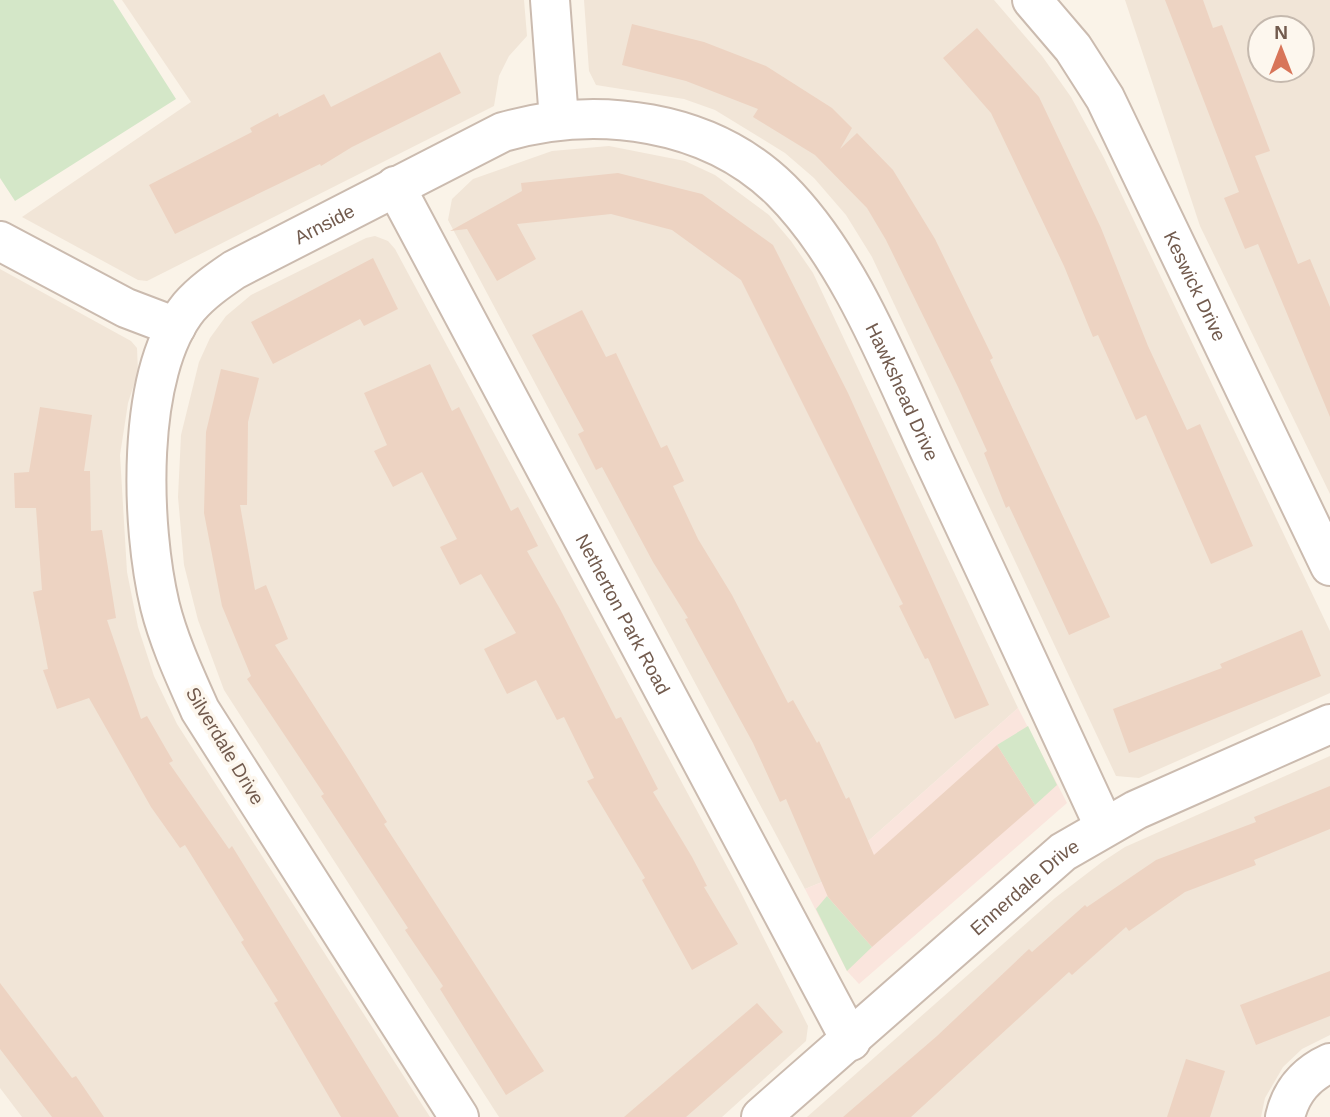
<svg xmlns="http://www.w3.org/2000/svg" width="1330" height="1117" font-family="Helvetica,sans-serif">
<rect width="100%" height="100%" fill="#faf3e8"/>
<path fill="#f1e5d7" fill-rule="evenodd" d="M 122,0 L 524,0 L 527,36 L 509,56 L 499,76 L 494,106 L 147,281 L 138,280 L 22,217 L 191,102 Z
M 584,0 L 994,0 L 1042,56 L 1071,97 L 1104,158 L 1330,631 L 1330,693 L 1139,778 L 1116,776 L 872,257 L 846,215 L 814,178 L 785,153 L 715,110 L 684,99 L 596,85 L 589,71 Z
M 1125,0 L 1330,0 L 1330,494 L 1200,226 ZM 1260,28 L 1302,28 L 1302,70 L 1260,70 Z
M 609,146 L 685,161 L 715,175 L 769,215 L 791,241 L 813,273 L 1018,708 L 822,882 L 805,889 L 448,220 L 452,199 L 473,179 L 552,151 Z
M 375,236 L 388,241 L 395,249 L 738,887 L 808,1026 L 806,1041 L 722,1117 L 499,1117 L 224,690 L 198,620 L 184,565 L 178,497 L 181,435 L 199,362 L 210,338 L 226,316 L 251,295 L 366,238 Z
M 0,269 L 131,341 L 137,348 L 138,372 L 128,403 L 120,455 L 127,572 L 138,627 L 154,676 L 177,724 L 430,1117 L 22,1117 L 0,1088 Z
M 1330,756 L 1330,1035 L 1302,1049 L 1283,1067 L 1265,1098 L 1261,1117 L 807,1117 L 1055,898 L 1102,862 L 1125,847 Z"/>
<path fill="#fae5dd" d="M 1018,708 L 1067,803 L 859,984 L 847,971 L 805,889 L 822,882 Z"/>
<path fill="#d4e7c8" d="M 0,0 L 113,0 L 176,99 L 15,201 L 0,178 Z
M 1028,726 L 1057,785 L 1035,805 L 997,745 Z
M 827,896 L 872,947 L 847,971 L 816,909 Z"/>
<path fill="#edd3c2" d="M 1165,0 L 1203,0 L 1213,28 L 1222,25 L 1270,151 L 1255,156 L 1298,264 L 1310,259 L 1330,307 L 1330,417 L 1258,244 L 1245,249 L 1224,198 L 1239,192 Z
M 632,24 L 704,42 L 766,66 L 832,108 L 852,128 L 840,149 L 857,133 L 893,170 L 935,239 L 993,358 L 990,360 L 1110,617 L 1069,635 L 1009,506 L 1006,508 L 984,453 L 987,451 L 958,387 L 886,240 L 867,208 L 815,155 L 753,117 L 758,109 L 686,81 L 622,65 Z
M 977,28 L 1039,97 L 1101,228 L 1148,346 L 1187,430 L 1200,424 L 1253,546 L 1211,564 L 1146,415 L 1136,420 L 1098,335 L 1093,337 L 1064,266 L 991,113 L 943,58 Z
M 440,52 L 461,93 L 352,147 L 321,166 L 320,164 L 175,234 L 149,185 L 252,132 L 250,128 L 278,113 L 279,117 L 324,94 L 331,107 Z
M 618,173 L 702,194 L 773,245 L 848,393 L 989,705 L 955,719 L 928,658 L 925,659 L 899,606 L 903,604 L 741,280 L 672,230 L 611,214 L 517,224 L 536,259 L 497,281 L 467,229 L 450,231 L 522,191 L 521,183 Z
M 373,258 L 398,309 L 364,326 L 360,319 L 273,364 L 251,322 Z
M 582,310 L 606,357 L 616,353 L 661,448 L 667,445 L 684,481 L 673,486 L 698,539 L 732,595 L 788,703 L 793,700 L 817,743 L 819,741 L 846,799 L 849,797 L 874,855 L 997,745 L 1035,805 L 872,947 L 828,897 L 786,799 L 780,802 L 753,743 L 685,619 L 688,618 L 653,562 L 602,467 L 596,470 L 578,434 L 584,431 L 532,335 Z
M 430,364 L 452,411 L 459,407 L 511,511 L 518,507 L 538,546 L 527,551 L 560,609 L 616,719 L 621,717 L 658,789 L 653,792 L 692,857 L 707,886 L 704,887 L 738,944 L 692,970 L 642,880 L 645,878 L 587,781 L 594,778 L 564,717 L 557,720 L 536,680 L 507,694 L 484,649 L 516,633 L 481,574 L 460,585 L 440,547 L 457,539 L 422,472 L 393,487 L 374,451 L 387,445 L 364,393 Z
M 221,369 L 259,378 L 248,422 L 247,505 L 240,505 L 255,590 L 266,585 L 288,639 L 275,645 L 350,762 L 387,822 L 384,824 L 544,1071 L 506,1095 L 440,989 L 443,986 L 405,930 L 408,928 L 321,796 L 324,794 L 247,679 L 251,676 L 222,606 L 204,513 L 206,432 Z
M 40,407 L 92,415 L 84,471 L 90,471 L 91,531 L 102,530 L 116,618 L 107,620 L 141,719 L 147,716 L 173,761 L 169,763 L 229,849 L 232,846 L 399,1117 L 341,1117 L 274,1003 L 278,1001 L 241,942 L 244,940 L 185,845 L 180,848 L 151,807 L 89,698 L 57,709 L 43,670 L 48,669 L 33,592 L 42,590 L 36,508 L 15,508 L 14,473 L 29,472 Z
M 1302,630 L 1321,676 L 1129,753 L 1113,709 L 1222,668 L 1220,664 Z
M 1330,786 L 1330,829 L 1254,860 L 1256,865 L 1185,892 L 1129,931 L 1126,927 L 1072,975 L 1069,972 L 911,1117 L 843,1117 L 937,1036 L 1029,949 L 1032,952 L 1085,905 L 1087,907 L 1156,860 L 1256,822 L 1254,817 Z
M 1330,971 L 1330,1016 L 1256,1045 L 1240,1005 Z
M 0,983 L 72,1078 L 76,1076 L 104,1117 L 52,1117 L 0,1049 Z
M 757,1003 L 783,1032 L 686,1117 L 624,1117 Z
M 1186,1059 L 1225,1071 L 1210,1117 L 1167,1117 Z"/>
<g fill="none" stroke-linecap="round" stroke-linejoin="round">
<defs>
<g id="street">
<path d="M 550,0 L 559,120"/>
<path id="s1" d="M 1032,0 L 1073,48 L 1105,98 L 1330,566"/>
<path id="s2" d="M 395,186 L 851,1041"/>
<path d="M 0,241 L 126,308 L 176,327"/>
<path id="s3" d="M 459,1117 L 200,710 C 185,676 169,642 160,606 C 141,527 135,373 189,307 C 202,292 218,281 234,270 L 503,132 C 597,105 709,119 781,190 C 850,259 891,368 932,456 C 990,579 1047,703 1104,826"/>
<path id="s4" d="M 761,1117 L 1063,852 L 1136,810 L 1330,724"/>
<path d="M 1285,1117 C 1291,1091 1306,1074 1330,1063"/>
</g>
</defs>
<use href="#street" stroke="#cbbbaf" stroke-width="42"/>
<use href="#street" stroke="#fff" stroke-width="38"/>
</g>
<g text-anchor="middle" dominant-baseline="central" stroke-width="7" stroke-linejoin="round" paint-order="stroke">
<g font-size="19" fill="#725b4e" stroke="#fdf7ee">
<text stroke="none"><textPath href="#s3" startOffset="1062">Arnside</textPath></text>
<text stroke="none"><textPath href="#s1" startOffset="331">Keswick Drive</textPath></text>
<text stroke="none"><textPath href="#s3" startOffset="1797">Hawkshead Drive</textPath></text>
<text stroke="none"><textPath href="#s2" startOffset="485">Netherton Park Road</textPath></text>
<text transform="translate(225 746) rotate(59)">Silverdale Drive</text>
<text stroke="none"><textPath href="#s4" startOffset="350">Ennerdale Drive</textPath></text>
</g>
</g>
<g transform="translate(1281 49)"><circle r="33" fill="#fdf7ee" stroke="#c5b9ae" stroke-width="2"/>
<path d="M0-5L12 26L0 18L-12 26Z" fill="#d87559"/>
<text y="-10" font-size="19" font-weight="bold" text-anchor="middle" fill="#725b4e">N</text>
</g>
</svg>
